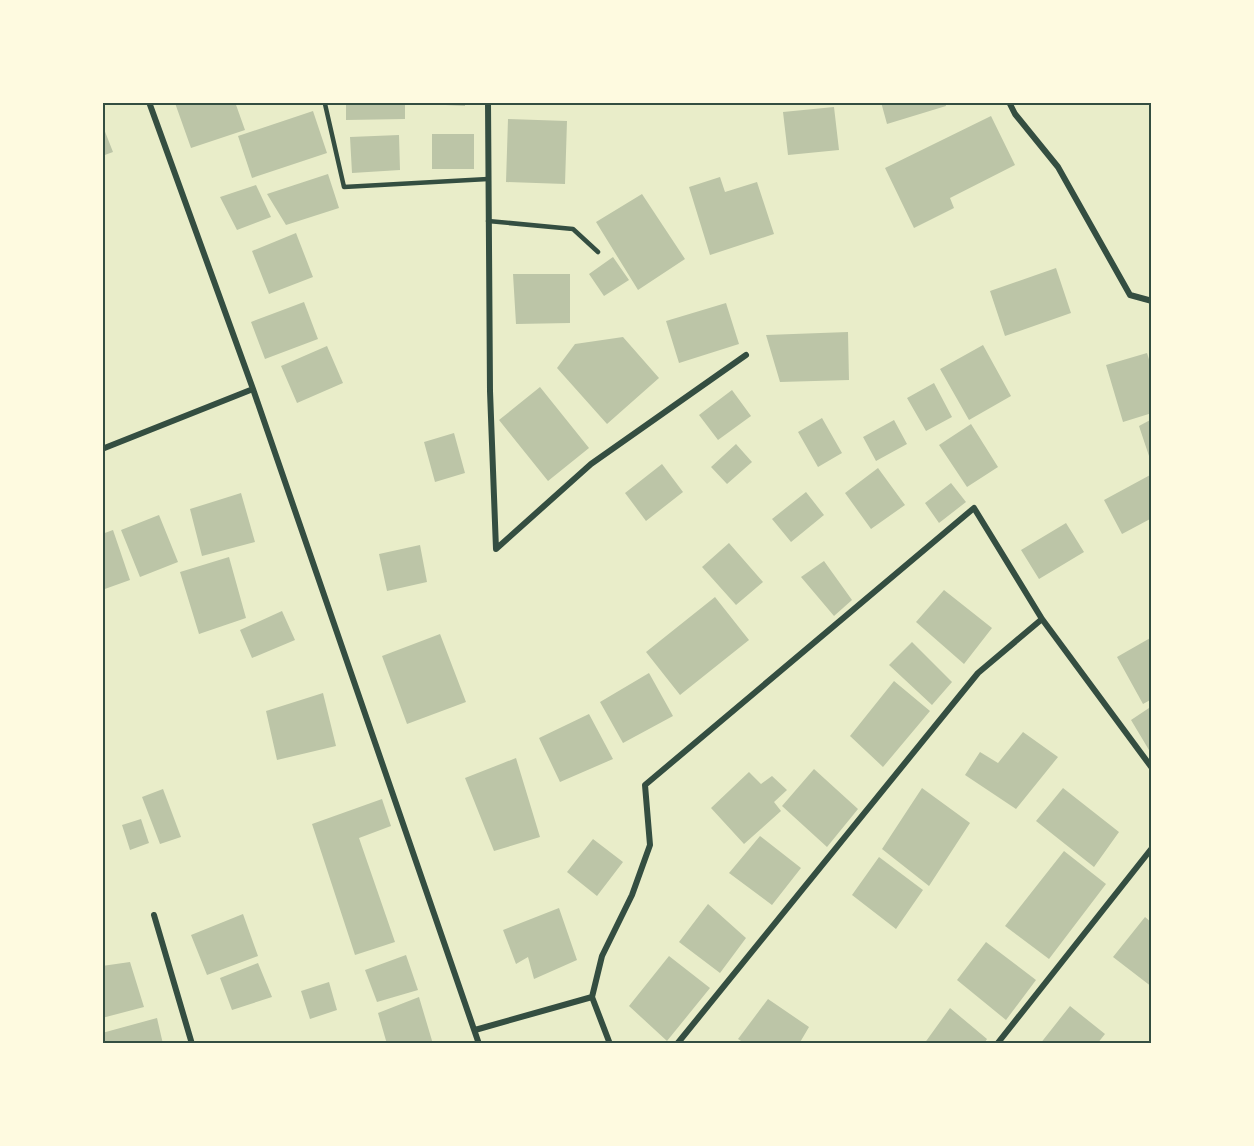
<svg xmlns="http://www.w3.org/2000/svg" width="1254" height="1146" font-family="'Libre Baskerville',serif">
<rect width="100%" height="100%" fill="#e9edc9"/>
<path fill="#bcc5a7" d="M 235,102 L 245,130 L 191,148 L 175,103 Z
M 346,102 L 405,102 L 405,119 L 346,120 Z
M 426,102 L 465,102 L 465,106 L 426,104 Z
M 531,102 L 561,102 L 560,105 L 531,104 Z
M 692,102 L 726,102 L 726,104 L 692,105 Z
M 881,102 L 945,102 L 946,106 L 887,124 Z
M 834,107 L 839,150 L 788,155 L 783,112 Z
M 313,111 L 327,153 L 252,178 L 238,136 Z
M 991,116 L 1015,165 L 950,198 L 954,208 L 914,228 L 885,168 Z
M 508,119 L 567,121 L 565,184 L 506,182 Z
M 102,124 L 113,152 L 102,156 Z
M 432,134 L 474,134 L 474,169 L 432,169 Z
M 399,135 L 400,170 L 352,173 L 350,137 Z
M 328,174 L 339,208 L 286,225 L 267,194 Z
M 720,177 L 725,192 L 757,182 L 774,234 L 710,255 L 689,187 Z
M 256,185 L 271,217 L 237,230 L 220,197 Z
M 642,194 L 685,259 L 638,290 L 596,222 Z
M 296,233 L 313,277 L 269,294 L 252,251 Z
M 613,257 L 629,280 L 604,296 L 589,274 Z
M 1056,268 L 1071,313 L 1005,336 L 990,291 Z
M 513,274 L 570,274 L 570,323 L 516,324 Z
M 304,302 L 318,339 L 265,359 L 251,322 Z
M 726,303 L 739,344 L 679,363 L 666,321 Z
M 848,332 L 849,380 L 780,382 L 766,335 Z
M 623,337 L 659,378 L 607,424 L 557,368 L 575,344 Z
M 983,345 L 1011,396 L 969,420 L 940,369 Z
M 327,346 L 343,383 L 297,403 L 281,366 Z
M 1147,353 L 1152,369 L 1152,413 L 1123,422 L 1106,365 Z
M 934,383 L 952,417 L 926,431 L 907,398 Z
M 540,387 L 589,448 L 548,481 L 499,420 Z
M 732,390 L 751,416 L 718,440 L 699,415 Z
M 822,418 L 842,453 L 818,467 L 798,432 Z
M 1152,419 L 1152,455 L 1149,456 L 1139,426 Z
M 894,420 L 907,444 L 876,461 L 863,437 Z
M 971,424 L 998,467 L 967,487 L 939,445 Z
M 454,433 L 465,473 L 435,482 L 424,442 Z
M 736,444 L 752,462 L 727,484 L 711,467 Z
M 662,464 L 683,492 L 646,521 L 625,493 Z
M 878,468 L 905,505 L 871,529 L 845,493 Z
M 1152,474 L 1152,518 L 1122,534 L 1104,500 Z
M 951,483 L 966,502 L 939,523 L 925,503 Z
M 806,492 L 824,515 L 791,542 L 772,519 Z
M 241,493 L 255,542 L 202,556 L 190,509 Z
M 159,515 L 178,562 L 140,577 L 121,530 Z
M 1066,523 L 1084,552 L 1039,579 L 1021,550 Z
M 113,530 L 130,580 L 102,590 L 102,534 Z
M 729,543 L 763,582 L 736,605 L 702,567 Z
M 420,545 L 427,582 L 387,591 L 379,554 Z
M 229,557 L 246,618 L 199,634 L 180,572 Z
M 824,561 L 852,600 L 834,616 L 801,577 Z
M 944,590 L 992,628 L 964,664 L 916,622 Z
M 715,597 L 749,640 L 680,695 L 646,652 Z
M 282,611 L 295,640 L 252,658 L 240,630 Z
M 440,634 L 466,702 L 407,724 L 382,656 Z
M 1152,637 L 1152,699 L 1143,704 L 1117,657 Z
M 912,642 L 952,682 L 932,705 L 889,665 Z
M 649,673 L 673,716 L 623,743 L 600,702 Z
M 894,681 L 930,711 L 883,767 L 850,736 Z
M 323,693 L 336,746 L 277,760 L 266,711 Z
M 1152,706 L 1152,755 L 1131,720 Z
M 589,714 L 613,759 L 560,782 L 539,738 Z
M 1023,732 L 1058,757 L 1016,809 L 965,775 L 980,752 L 998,763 Z
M 516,758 L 540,837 L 494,851 L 465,778 Z
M 814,769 L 858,809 L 827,847 L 782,806 Z
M 749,772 L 761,784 L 772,776 L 787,790 L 774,802 L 781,811 L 744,844 L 711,808 Z
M 922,788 L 970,823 L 929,886 L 882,849 Z
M 1063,788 L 1119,832 L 1094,867 L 1036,821 Z
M 163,789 L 181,837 L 160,844 L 142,797 Z
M 382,799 L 391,826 L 359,838 L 395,942 L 355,955 L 312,824 Z
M 141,819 L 149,843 L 130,850 L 122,825 Z
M 760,836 L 801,868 L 772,905 L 729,873 Z
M 593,839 L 623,862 L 597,896 L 567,872 Z
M 1064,851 L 1106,884 L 1049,959 L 1005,926 Z
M 879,857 L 923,890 L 896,929 L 852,895 Z
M 708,904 L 746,938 L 720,973 L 679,942 Z
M 559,908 L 577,960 L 534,979 L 528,957 L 516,964 L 503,930 Z
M 243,914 L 258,956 L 207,975 L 191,935 Z
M 1145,917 L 1152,923 L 1152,987 L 1113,957 Z
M 986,942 L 1036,980 L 1006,1020 L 957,980 Z
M 406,955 L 418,990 L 377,1002 L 365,970 Z
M 669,956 L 710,988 L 667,1041 L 629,1006 Z
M 130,962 L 144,1007 L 102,1018 L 102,966 Z
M 258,963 L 272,997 L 232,1010 L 220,978 Z
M 329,982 L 337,1010 L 310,1019 L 301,991 Z
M 419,997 L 433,1044 L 387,1044 L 378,1013 Z
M 768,999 L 809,1027 L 799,1044 L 746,1044 L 738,1039 Z
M 1070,1006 L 1105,1034 L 1097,1044 L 1040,1044 Z
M 950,1008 L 987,1039 L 984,1044 L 924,1044 Z
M 157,1018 L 163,1044 L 102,1044 L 102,1033 Z"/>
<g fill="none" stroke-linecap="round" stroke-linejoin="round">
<path stroke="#344e41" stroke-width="4.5" d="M 325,104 L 344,187 L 488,179
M 488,221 L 573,229 L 598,252"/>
<path stroke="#344e41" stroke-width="6" d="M 149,102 L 253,389 L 479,1044
M 488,102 L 490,391 L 496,549 L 591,464 L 746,355
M 1009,102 L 1015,114 L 1058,167 L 1130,295 L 1152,301
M 102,449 L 253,389
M 154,915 L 192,1044
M 592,997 L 602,956 L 632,895 L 650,845 L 645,785 L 974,508 L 1042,619 L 1152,768
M 475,1030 L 592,997 L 610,1044
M 677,1044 L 978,673 L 1042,619
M 997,1044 L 1152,848"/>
</g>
<rect width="1254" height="1146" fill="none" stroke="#fefae0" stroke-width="207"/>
<rect x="104" y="104" width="1046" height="938" fill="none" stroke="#344e41" stroke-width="2"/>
</svg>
